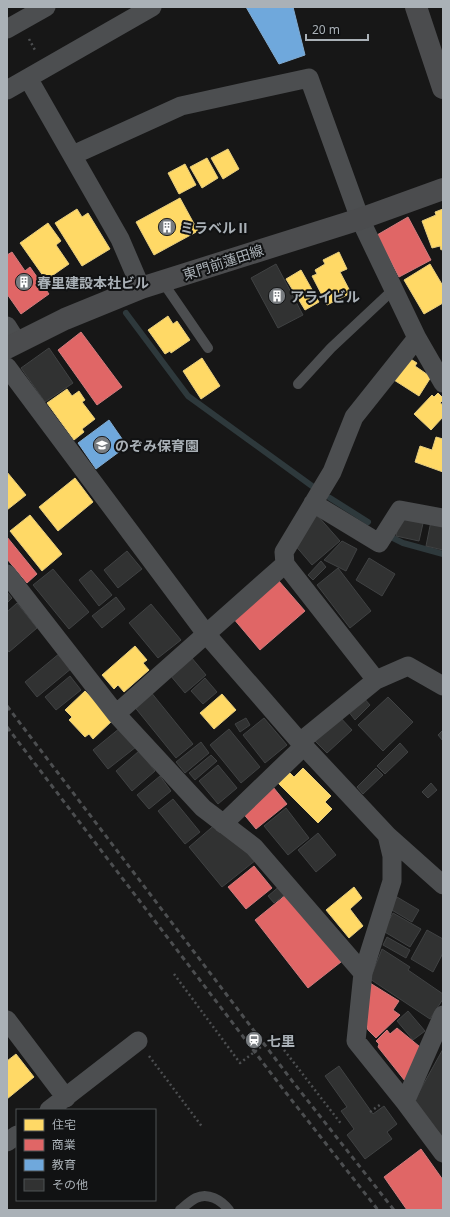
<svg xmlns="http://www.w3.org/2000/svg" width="450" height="1217" font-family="'Noto Sans','Noto Sans JP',sans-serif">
<rect width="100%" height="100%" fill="#171717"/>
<path fill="#ffd966" stroke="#e6cd7e" d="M 228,149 L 239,169 L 223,179 L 211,158 Z
M 207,158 L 218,178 L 202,188 L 190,167 Z
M 185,164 L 196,185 L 179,194 L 168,173 Z
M 180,198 L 198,231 L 154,255 L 136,222 Z
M 77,209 L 82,217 L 88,213 L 110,249 L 82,266 L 55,223 Z
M 443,209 L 443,249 L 441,250 L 440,246 L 432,248 L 422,221 L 436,215 L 435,212 Z
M 48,223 L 61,241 L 56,245 L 69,264 L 46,280 L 20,243 Z
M 339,252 L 347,269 L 340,272 L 351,293 L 327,305 L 312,276 L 317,274 L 315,270 L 325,264 L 323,260 Z
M 430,264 L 443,286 L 443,303 L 424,314 L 404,280 Z
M 301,270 L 319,302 L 305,310 L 286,279 Z
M 168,316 L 173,324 L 177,321 L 190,340 L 171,353 L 170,351 L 165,354 L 148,330 Z
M 202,358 L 220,386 L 201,399 L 183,371 Z
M 409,358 L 417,363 L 415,366 L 431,377 L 419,396 L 394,380 Z
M 67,389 L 72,396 L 79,391 L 85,400 L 82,402 L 95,419 L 82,429 L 84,432 L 74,440 L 47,403 Z
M 438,393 L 443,398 L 443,400 L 440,403 L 443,405 L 443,417 L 431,430 L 414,414 L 432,395 L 434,397 Z
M 436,437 L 443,439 L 443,472 L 415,462 L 420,446 L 432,450 Z
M 7,472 L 26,495 L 7,510 Z
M 75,478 L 93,502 L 58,531 L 39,507 Z
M 30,515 L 62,554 L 42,571 L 10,531 Z
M 135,646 L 147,660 L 143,663 L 149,670 L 124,692 L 118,685 L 114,689 L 102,675 Z
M 85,691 L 113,720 L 93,739 L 89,734 L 85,737 L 69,720 L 72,717 L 65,710 Z
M 222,694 L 236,710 L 214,729 L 200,713 Z
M 303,768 L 331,796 L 325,802 L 332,809 L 318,823 L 277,782 L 288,771 L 294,777 Z
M 354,887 L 362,898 L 350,909 L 363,926 L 349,938 L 326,910 Z
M 16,1054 L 34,1077 L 7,1099 L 7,1061 Z"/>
<path fill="#e06666" stroke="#d07c7e" d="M 408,217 L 431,260 L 399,277 L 377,235 Z
M 12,252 L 25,271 L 30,267 L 49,294 L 21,314 L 7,294 L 7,255 Z
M 81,332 L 122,387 L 97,405 L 58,350 Z
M 7,537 L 37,574 L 27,583 L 7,559 Z
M 278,580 L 305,611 L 260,650 L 233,618 Z
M 273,787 L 287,804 L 256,829 L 242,812 Z
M 254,866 L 272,888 L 246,909 L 228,887 Z
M 287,894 L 341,962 L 308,988 L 255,920 Z
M 370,983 L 399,1001 L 393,1010 L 400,1015 L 376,1038 L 368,1030 L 363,1016 Z
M 397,1028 L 425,1051 L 409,1086 L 378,1047 L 379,1044 L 376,1041 L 387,1030 L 390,1034 Z
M 421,1149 L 443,1180 L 443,1210 L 407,1210 L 384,1177 Z"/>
<path fill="#6fa8dc" stroke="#81abd1" d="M 246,7 L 293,7 L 305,55 L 279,64 Z
M 109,420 L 127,446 L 96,469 L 78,443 Z"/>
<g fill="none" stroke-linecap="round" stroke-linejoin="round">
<path stroke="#2e393c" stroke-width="6" d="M 126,313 L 188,396 L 312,486
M 330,498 L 368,522
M 389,536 L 403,543 L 443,554"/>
</g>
<path fill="#313232" stroke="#404243" d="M 276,264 L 303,315 L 278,328 L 251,278 Z
M 49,348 L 73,383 L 45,402 L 21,368 Z
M 401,514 L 424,519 L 419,541 L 396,536 Z
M 317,515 L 340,541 L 312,565 L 294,544 Z
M 431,521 L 443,524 L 443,550 L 426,546 Z
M 342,541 L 357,549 L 346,571 L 324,560 Z
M 127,551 L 142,569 L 118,588 L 104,570 Z
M 369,558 L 395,574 L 382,596 L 356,580 Z
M 321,561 L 326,567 L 313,580 L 308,575 Z
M 338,568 L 371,611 L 350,628 L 317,585 Z
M 53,569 L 89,612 L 69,629 L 33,585 Z
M 91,570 L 112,595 L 99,606 L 79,580 Z
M 7,592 L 12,598 L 7,603 Z
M 116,597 L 125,609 L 102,628 L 92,616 Z
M 17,603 L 37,628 L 9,652 L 7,649 L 7,612 Z
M 151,604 L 181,640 L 158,658 L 129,623 Z
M 60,653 L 72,668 L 37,697 L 25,682 Z
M 191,657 L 206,675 L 185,693 L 170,675 Z
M 70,676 L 81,690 L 56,710 L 45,697 Z
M 205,678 L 217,692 L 203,704 L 191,691 Z
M 150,691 L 193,744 L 176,758 L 133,705 Z
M 363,697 L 370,705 L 355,720 L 348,711 Z
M 388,697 L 413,722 L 383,751 L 358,725 Z
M 338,715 L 352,730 L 327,753 L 313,739 Z
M 246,718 L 250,725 L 240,732 L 235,724 Z
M 264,718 L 287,745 L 265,763 L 243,735 Z
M 120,728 L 136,747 L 108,769 L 93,750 Z
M 229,729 L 260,767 L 241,783 L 210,745 Z
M 443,730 L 443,741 L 438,735 Z
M 201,742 L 209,753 L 185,773 L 176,762 Z
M 400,743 L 408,752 L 385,774 L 377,766 Z
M 139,751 L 155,771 L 132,791 L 116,771 Z
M 211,755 L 217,761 L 195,780 L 189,773 Z
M 218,765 L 237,788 L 218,804 L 199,781 Z
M 376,768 L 383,775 L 363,794 L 357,787 Z
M 160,776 L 171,791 L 149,809 L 137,795 Z
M 431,783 L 437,790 L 428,798 L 422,792 Z
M 173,799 L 200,832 L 185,844 L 158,811 Z
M 286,808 L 309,838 L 288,855 L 264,826 Z
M 218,822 L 256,860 L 222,887 L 189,847 Z
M 318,833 L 336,855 L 316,872 L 298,850 Z
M 281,885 L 287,893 L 274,903 L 268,896 Z
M 397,897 L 419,910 L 412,922 L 390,909 Z
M 393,913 L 421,929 L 410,947 L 383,931 Z
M 427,930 L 443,939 L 443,953 L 433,972 L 411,959 Z
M 387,937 L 410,950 L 406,958 L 383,945 Z
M 382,949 L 410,967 L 408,970 L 443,994 L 443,999 L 430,1019 L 370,979 Z
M 408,1011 L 425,1031 L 413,1040 L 397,1021 Z
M 443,1049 L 443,1137 L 413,1103 Z
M 339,1066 L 373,1114 L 384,1106 L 397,1124 L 387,1132 L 392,1139 L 365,1159 L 347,1135 L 354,1129 L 341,1111 L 347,1107 L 325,1076 Z"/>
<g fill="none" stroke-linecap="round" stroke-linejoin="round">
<path stroke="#4d4f51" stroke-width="2.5" stroke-dasharray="2 3" stroke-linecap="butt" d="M 29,39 L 35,50
M 174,974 L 240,1063 L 274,1037 L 342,1125
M 149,1056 L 203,1128
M 370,1112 L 381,1104"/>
<path stroke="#4c4e50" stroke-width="10" d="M 162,281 L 208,348
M 298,384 L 331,348 L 394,289
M 180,1210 C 185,1206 190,1201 196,1198 C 208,1192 221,1200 229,1210"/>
<path stroke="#4c4e50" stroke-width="19" d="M 7,29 L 46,7
M 28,78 L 120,239 L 141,288
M 7,90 L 152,7
M 73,155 L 181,106 L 309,78 L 360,219 L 417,338 L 354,417 L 332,472 L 284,552 L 285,564 L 376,680
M 7,326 L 17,342
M 417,338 L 443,383
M 7,367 L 207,635 L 300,742 L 387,835 L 392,856 L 392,881 L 363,973 L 356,1041 L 405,1102 L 443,1153
M 313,503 L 379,543 L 400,510 L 443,518
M 7,574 L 116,714 L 203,808 L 254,847 L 363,973
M 116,714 L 285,564
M 300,742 L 376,680 L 408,666 L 443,686
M 223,824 L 304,746
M 387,835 L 443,885
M 7,1020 L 66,1098
M 405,1102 L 443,1015
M 49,1110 L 138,1041
M 7,1142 L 17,1135"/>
<path stroke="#4b4c4e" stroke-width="22" d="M 416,7 L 443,88
M 7,348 L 65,319 L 141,288 L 360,219 L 443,189"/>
<path stroke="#4c4e50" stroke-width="3" stroke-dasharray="5 4" stroke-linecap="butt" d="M 7,706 L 293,1082 L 394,1210
M 7,727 L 283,1089 L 378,1210"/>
</g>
<defs>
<symbol id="building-disc" viewBox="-11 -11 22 22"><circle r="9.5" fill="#777b7f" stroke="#111213"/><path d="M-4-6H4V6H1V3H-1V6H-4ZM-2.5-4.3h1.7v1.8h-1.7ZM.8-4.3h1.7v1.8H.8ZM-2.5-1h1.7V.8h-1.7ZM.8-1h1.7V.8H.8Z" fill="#fff"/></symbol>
<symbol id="school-disc" viewBox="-11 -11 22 22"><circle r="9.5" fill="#777b7f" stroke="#111213"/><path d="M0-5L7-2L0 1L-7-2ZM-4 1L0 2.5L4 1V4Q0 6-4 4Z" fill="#fff"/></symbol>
<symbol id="station-disc" viewBox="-11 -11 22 22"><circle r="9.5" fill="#777b7f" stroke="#111213"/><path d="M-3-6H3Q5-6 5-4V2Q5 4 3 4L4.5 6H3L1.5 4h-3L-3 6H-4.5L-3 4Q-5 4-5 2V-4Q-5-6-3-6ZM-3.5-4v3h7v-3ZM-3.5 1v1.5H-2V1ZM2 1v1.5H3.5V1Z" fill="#fff"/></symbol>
</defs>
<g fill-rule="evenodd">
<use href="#building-disc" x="157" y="217" width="20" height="20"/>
<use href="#building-disc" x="14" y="272" width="20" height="20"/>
<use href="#building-disc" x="267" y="286" width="20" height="20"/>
<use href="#school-disc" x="92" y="435" width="20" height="20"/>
<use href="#station-disc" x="244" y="1030" width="20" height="20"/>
</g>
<g text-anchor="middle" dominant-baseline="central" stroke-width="4" stroke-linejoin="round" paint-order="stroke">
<g font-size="14" font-weight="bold" fill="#aab1b7" stroke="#111213" text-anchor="start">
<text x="180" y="227">ミラベルⅡ</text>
<text x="37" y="282">春里建設本社ビル</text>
<text x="290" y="296">アライビル</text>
<text x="115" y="445">のぞみ保育園</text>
<text x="267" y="1040">七里</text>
</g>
<g font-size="14" fill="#aab1b7" stroke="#111213">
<text transform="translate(223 262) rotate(-18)">東門前蓮田線</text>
</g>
</g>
<rect width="450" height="1217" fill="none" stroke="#aab1b7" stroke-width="16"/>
<rect x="16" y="1109" width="140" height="92" fill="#111213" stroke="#4e5255"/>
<rect x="24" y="1119" width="20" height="12" fill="#ffd966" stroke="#4e5255"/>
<text x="52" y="1129" font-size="12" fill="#aab1b7">住宅</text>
<rect x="24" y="1139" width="20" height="12" fill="#e06666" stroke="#4e5255"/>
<text x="52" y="1149" font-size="12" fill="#aab1b7">商業</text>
<rect x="24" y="1159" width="20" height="12" fill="#6fa8dc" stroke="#4e5255"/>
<text x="52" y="1169" font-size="12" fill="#aab1b7">教育</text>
<rect x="24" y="1179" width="20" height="12" fill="#313232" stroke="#4e5255"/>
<text x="52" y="1189" font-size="12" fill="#aab1b7">その他</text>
<path d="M306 34v6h62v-6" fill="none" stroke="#aab1b7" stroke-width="2"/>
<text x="312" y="34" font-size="12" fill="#aab1b7" stroke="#111213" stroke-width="3" paint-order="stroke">20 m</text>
</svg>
